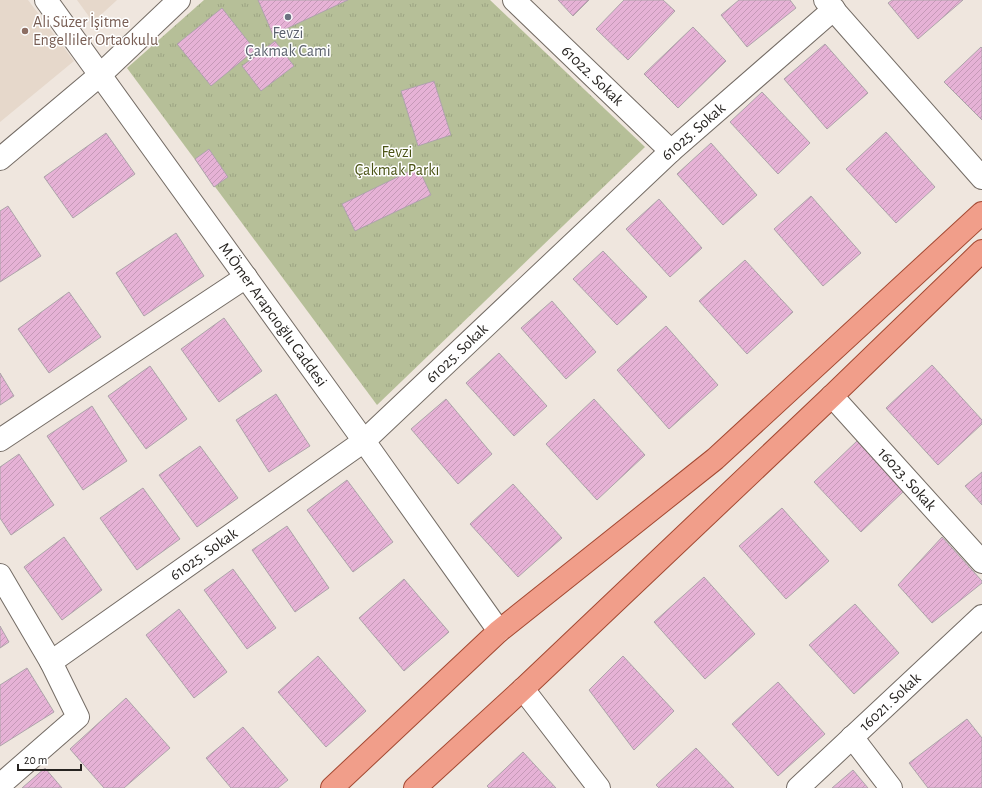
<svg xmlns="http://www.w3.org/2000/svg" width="982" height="788" font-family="'Alegreya Sans',sans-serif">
<defs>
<pattern id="park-tufts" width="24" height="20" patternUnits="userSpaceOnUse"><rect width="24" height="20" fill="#b6bf98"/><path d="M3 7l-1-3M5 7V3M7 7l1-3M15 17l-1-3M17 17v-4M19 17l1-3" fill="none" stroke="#9ca483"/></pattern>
<pattern id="building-hatch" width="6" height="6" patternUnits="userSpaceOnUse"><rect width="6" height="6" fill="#e6b2d6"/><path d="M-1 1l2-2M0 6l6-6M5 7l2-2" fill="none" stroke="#c599b7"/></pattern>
</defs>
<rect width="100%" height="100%" fill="#efe6de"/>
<path fill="#e6d8cb" d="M 0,0 L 28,0 L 74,61 L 0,122 Z
M 77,0 L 117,0 L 93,22 Z"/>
<path fill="url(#park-tufts)" d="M 204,0 L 490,0 L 645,147 L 377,405 L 127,68 Z"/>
<path fill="url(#building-hatch)" stroke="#ada4aa" d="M 258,0 L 348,0 L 273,35 Z
M 558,0 L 589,0 L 573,16 Z
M 624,0 L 663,0 L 675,11 L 628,60 L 596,29 Z
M 739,0 L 790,0 L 796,8 L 747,47 L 721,15 Z
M 892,0 L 963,0 L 918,39 L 888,3 Z
M 222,8 L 255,50 L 211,86 L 177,44 Z
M 693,27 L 726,61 L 678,108 L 644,74 Z
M 275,41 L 294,66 L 261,91 L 242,66 Z
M 825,44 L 868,93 L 827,129 L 784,79 Z
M 981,47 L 982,48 L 982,120 L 944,82 Z
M 434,81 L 451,135 L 418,146 L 401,91 Z
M 762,92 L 810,143 L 778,174 L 730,122 Z
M 886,132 L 935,187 L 896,223 L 846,169 Z
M 106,133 L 135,174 L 73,218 L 44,177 Z
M 711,143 L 757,195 L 723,225 L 677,174 Z
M 209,149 L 228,177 L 214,187 L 195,159 Z
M 418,167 L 431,195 L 355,231 L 342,204 Z
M 811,196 L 861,253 L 823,286 L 774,229 Z
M 659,199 L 702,248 L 670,277 L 626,229 Z
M 8,206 L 41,256 L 0,282 L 0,211 Z
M 176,233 L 204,276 L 144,316 L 116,273 Z
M 603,251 L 647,297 L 617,325 L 573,279 Z
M 745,260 L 793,312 L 747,354 L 699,301 Z
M 69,292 L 101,337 L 49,373 L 18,329 Z
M 552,301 L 596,352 L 566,379 L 521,328 Z
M 224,318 L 262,371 L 219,402 L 181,349 Z
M 666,326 L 718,385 L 669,429 L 617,370 Z
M 499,353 L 547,406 L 514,436 L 466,383 Z
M 932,365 L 982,420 L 982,424 L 938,465 L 886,408 Z
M 150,366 L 187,419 L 146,449 L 108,396 Z
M 0,373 L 14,396 L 0,405 Z
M 276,394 L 310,446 L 269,472 L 236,420 Z
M 446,399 L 492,454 L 458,484 L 411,429 Z
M 594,399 L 645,455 L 597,500 L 546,444 Z
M 92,406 L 127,461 L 83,490 L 47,436 Z
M 857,441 L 904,491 L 861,532 L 814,482 Z
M 200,446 L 238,498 L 197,527 L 159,475 Z
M 19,454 L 54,505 L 11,535 L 0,518 L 0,467 Z
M 982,472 L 982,505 L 965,486 Z
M 347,480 L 393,542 L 353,572 L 307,510 Z
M 513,484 L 562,538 L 518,577 L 470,524 Z
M 143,488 L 180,539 L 137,570 L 100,518 Z
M 782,508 L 829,561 L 786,599 L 739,546 Z
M 287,526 L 329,588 L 295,612 L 252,550 Z
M 64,537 L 102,590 L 62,620 L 24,567 Z
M 942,537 L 982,581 L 982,583 L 932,623 L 898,585 Z
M 233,569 L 276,628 L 247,649 L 204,590 Z
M 704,577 L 755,634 L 705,679 L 654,622 Z
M 404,579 L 449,632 L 404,671 L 359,618 Z
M 855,604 L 899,653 L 854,694 L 809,645 Z
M 179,609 L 227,672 L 194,698 L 146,635 Z
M 0,626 L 9,642 L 0,648 Z
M 318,656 L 366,711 L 326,747 L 278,692 Z
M 623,656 L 674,711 L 634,750 L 589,690 Z
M 27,668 L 54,712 L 0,746 L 0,685 Z
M 778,682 L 825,734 L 778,776 L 732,724 Z
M 126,698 L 170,748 L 124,788 L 104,788 L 70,749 Z
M 967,719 L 982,738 L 982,788 L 928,788 L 909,763 Z
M 243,727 L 288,780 L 278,788 L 231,788 L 206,758 Z
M 696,748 L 734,788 L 659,788 L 656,785 Z
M 523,752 L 556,788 L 489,788 L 487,786 Z
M 45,768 L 62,788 L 22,788 Z
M 853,770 L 868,788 L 832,788 Z"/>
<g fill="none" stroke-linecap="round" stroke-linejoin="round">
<defs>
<g id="minor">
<path id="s1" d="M 514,0 L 671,151"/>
<path d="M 0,159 L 100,75 L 179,0"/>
<path id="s2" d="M 832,396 L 982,562"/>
<path d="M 0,440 L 246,277"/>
<path d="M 0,575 L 51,662 L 78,717 L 0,785"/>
<path id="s3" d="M 51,662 L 364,441 L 671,151 L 834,9"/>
<path d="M 523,689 L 599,788"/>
<path d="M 852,737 L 891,788"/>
<path id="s4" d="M 798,788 L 982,616"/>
</g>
<g id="tertiary">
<path id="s5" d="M 46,0 L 364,441 L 499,631"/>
<path d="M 825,0 L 982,178"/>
</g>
<path id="primary" d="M 332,788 L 499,631 L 715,459 L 982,213
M 415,788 L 523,689 L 832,396 L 982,251"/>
</defs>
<use href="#minor" stroke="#746c65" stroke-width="24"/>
<use href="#tertiary" stroke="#746c65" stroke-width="24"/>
<use href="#primary" stroke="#a34932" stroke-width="24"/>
<use href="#minor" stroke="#fff" stroke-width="22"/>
<use href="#tertiary" stroke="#fff" stroke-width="22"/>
<use href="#primary" stroke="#f19e8a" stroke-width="22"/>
</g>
<circle fill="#6b7280" stroke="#fff" stroke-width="1.5" cx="288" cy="17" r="4"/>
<circle fill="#8d6e63" stroke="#fff" stroke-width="1.5" cx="25" cy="31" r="4"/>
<g text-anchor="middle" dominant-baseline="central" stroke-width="3" stroke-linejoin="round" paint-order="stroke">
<g font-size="16" fill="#785e54" stroke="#fff" text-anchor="start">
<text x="33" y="22">Ali Süzer İşitme<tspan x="33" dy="18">Engelliler Ortaokulu</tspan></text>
</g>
<g font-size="16" fill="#5b616d" stroke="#fff">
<text x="288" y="33">Fevzi<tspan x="288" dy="18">Çakmak Cami</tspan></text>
</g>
<g font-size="16" fill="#262320" stroke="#fff">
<text stroke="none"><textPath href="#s1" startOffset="109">61022. Sokak</textPath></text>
<text stroke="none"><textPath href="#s3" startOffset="835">61025. Sokak</textPath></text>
<text stroke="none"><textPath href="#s5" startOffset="388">M.Ömer Arapcıoğlu Caddesi</textPath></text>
<text stroke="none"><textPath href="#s3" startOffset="511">61025. Sokak</textPath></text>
<text stroke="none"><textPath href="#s2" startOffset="112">16023. Sokak</textPath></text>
<text stroke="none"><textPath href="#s3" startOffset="187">61025. Sokak</textPath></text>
<text stroke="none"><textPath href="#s4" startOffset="126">16021. Sokak</textPath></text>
</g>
<g font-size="16" fill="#4a5315" stroke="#fff">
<text x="397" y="152">Fevzi<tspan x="397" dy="18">Çakmak Parkı</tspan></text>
</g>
</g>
<path d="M18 764v6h63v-6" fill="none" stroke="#262320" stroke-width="2"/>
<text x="24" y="764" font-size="12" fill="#262320" stroke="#ffffff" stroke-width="3" paint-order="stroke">20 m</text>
</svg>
